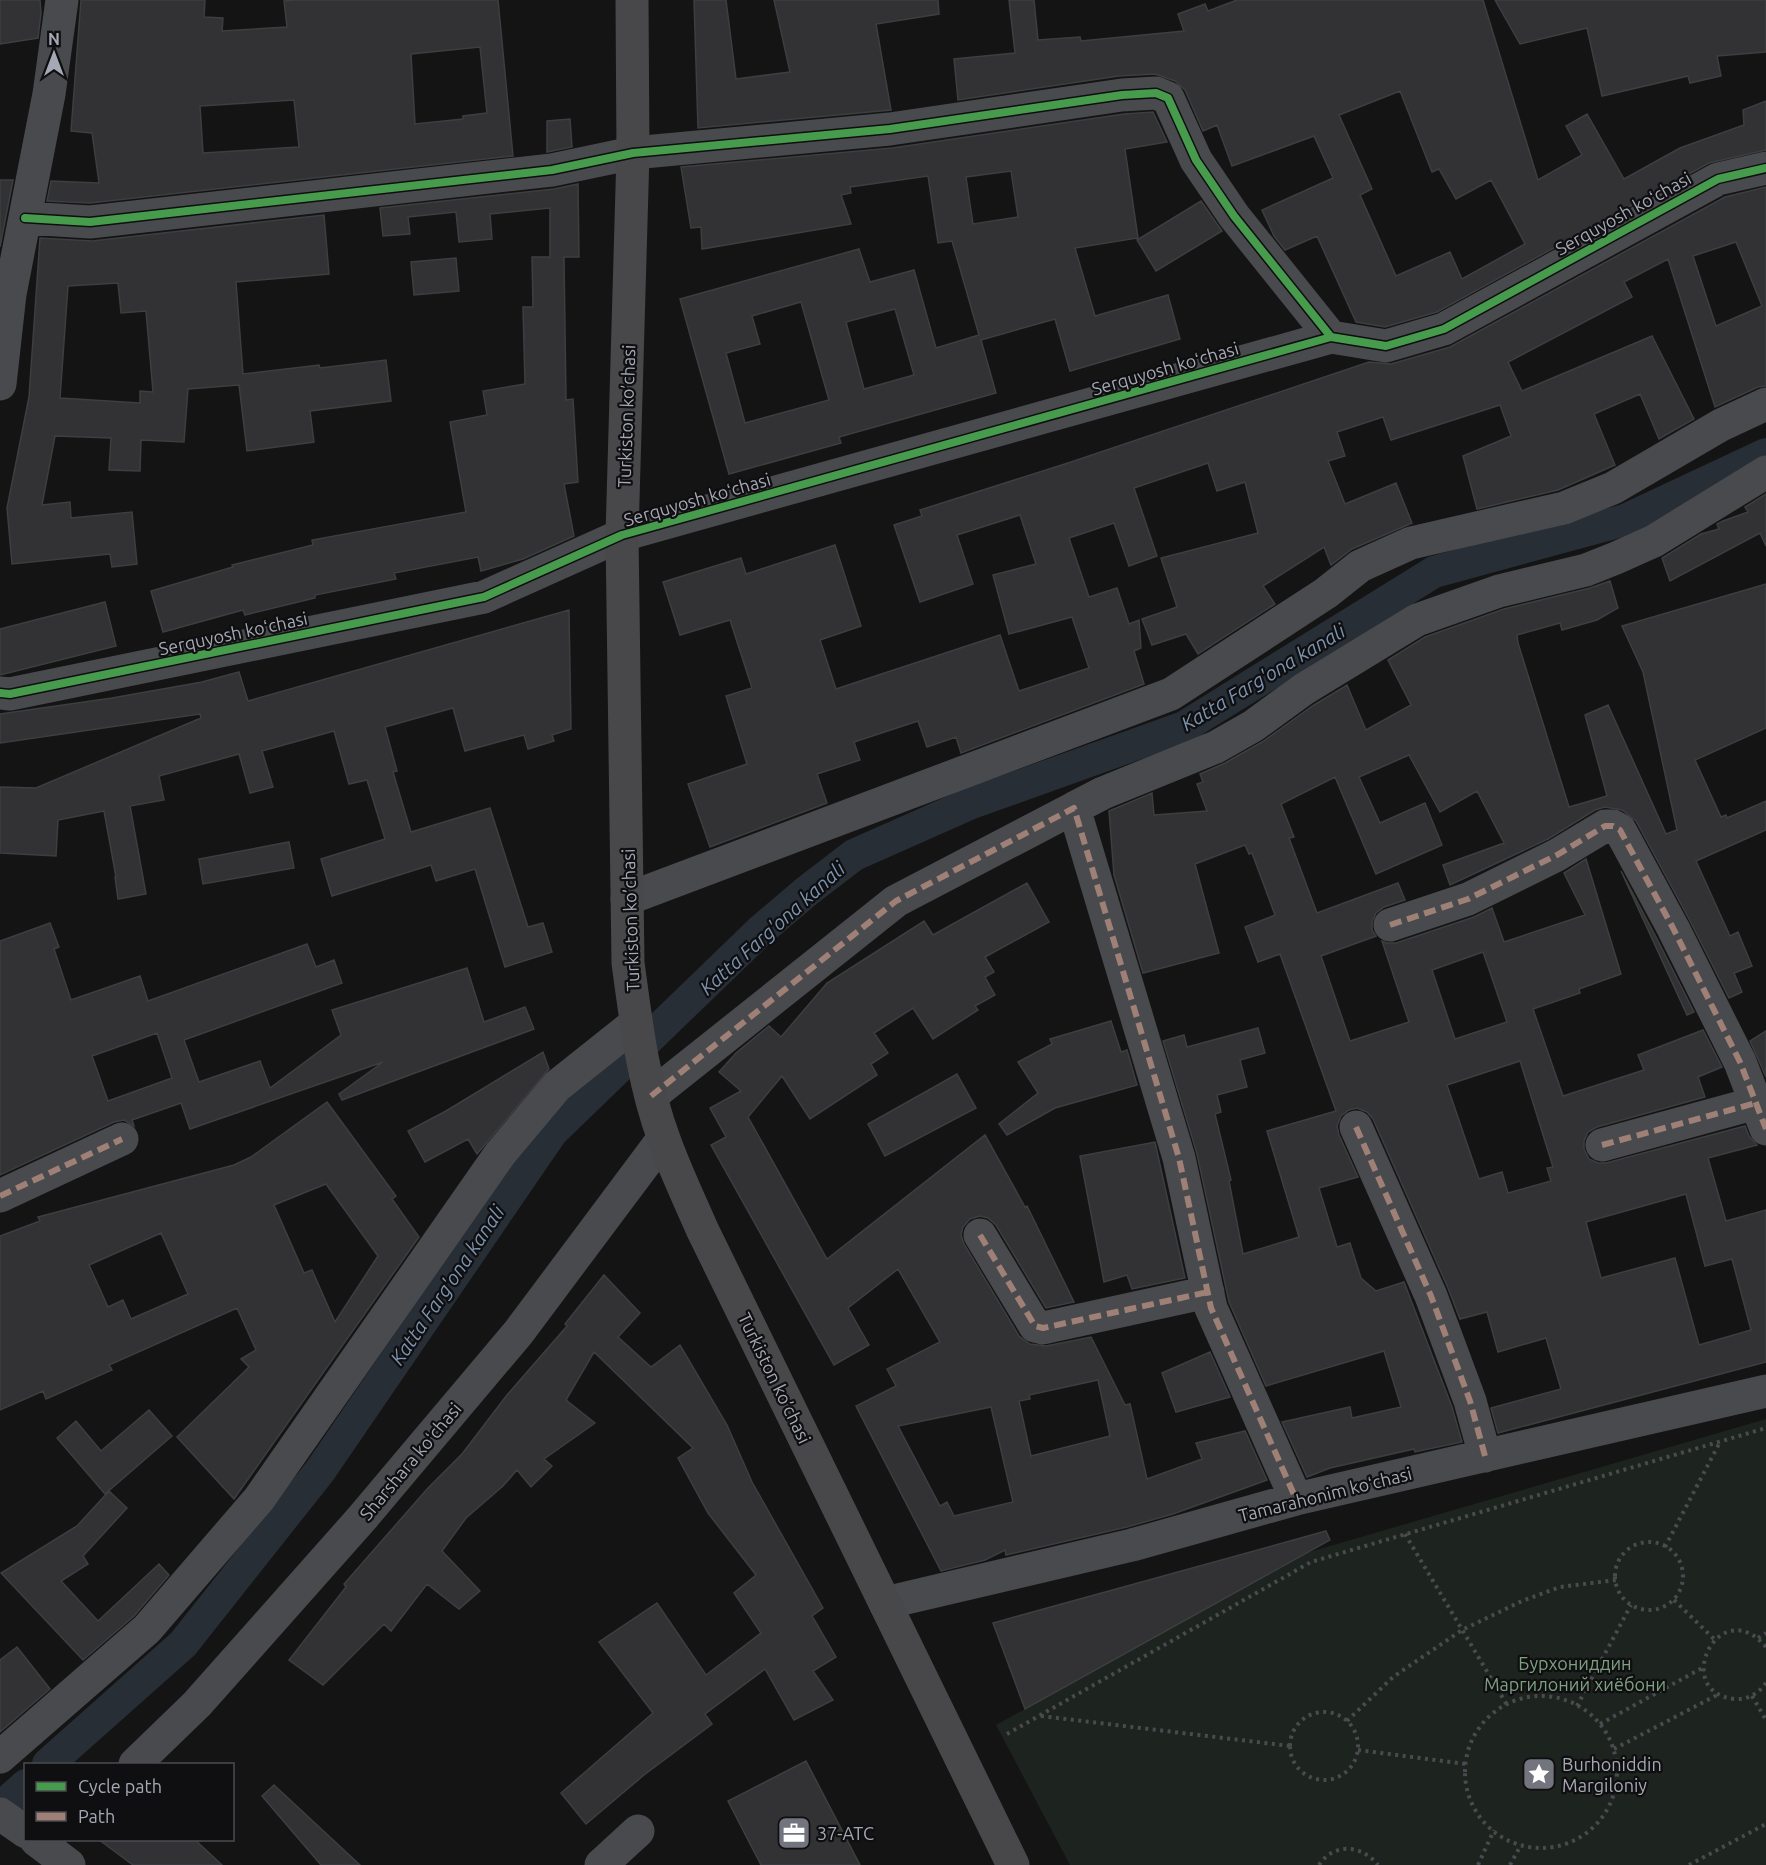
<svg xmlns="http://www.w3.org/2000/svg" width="1766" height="1865" font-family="Ubuntu,sans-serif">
<rect width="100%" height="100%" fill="#141414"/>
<path fill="#1d231e" d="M 1766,1419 L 1766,1865 L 1070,1865 L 996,1725 L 1306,1553 Z"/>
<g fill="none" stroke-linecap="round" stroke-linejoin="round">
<path stroke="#282e36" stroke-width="32" d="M 48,1764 L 183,1644 L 320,1471 L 552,1132 L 760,931 L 807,891 L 854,855 L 969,804 L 1184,727 L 1434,572 L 1625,520 L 1766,454
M 0,1808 L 26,1785"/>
</g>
<path fill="#323234" stroke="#3d3e40" stroke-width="1.5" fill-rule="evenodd" d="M 0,0 L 40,0 L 41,13 L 38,38 L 0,44 Z
M 81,0 L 205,0 L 204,17 L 223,18 L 222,31 L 287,27 L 284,1 L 293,0 L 498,0 L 513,156 L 90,203 L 47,201 L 51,181 L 99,183 L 92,133 L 71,131 ZM 480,47 L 487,113 L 463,116 L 463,119 L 415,124 L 411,54 ZM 294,100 L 299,147 L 203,153 L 200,106 Z
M 694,0 L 726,0 L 736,79 L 790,72 L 774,0 L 938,0 L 939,14 L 876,24 L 891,110 L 698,128 Z
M 1009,0 L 1034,0 L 1038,40 L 1080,37 L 1081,41 L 1184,31 L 1178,14 L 1205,4 L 1208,11 L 1237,0 L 1483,0 L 1538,180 L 1582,155 L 1566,126 L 1587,114 L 1624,179 L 1680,148 L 1744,125 L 1743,110 L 1766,101 L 1766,150 L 1709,163 L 1437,312 L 1385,327 L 1356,322 L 1317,236 L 1285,250 L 1274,236 L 1262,210 L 1333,178 L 1314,136 L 1232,166 L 1217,125 L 1203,131 L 1185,90 L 1175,81 L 1155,74 L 1119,76 L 958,100 L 954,59 L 1015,53 ZM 1400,91 L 1432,172 L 1439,169 L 1456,199 L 1491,180 L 1525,244 L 1462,279 L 1450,252 L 1396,276 L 1360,195 L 1372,189 L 1339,115 Z
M 1495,0 L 1766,0 L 1766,52 L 1717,56 L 1721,76 L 1690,83 L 1688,76 L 1602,96 L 1587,28 L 1520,44 Z
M 1153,112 L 1167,142 L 1125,149 L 1138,238 L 1075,248 L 1095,316 L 1168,295 L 1180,339 L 1070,371 L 1055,319 L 981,340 L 996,393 L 839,437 L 841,443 L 729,474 L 680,299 L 859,249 L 870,282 L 914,270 L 936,348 L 979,335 L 952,241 L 938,243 L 928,176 L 850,187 L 851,193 L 841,195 L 851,224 L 702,249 L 701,227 L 691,228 L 681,167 L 892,148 L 1124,114 ZM 1011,171 L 1018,217 L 973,224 L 966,177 ZM 801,302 L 829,400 L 745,423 L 726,353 L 760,344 L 752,316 ZM 895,309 L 914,375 L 864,389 L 846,322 Z
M 570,119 L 572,147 L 547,152 L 547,121 Z
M 0,180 L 13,180 L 0,247 Z
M 578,184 L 579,257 L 564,257 L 566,400 L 573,399 L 578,482 L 564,484 L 574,536 L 523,559 L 481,571 L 478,557 L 394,573 L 396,579 L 315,595 L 315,598 L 245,615 L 243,610 L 163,632 L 151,591 L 233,567 L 232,565 L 313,545 L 312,540 L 466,512 L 450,422 L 487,415 L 483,391 L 525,384 L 523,307 L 533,307 L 532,257 L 550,257 L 550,208 L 490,214 L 492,239 L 459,242 L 456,212 L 408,217 L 410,234 L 383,236 L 380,208 L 554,189 Z
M 1766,187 L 1766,386 L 1758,387 L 1715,407 L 1668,259 L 1624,282 L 1632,297 L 1508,362 L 1522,391 L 1652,336 L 1694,419 L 1659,439 L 1640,394 L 1594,414 L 1615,465 L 1558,490 L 1477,509 L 1463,456 L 1511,436 L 1500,405 L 1391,440 L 1383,417 L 1337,432 L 1345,456 L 1328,461 L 1345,504 L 1396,483 L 1412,523 L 1352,549 L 1331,565 L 1324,547 L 1263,586 L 1275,604 L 1198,654 L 1186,634 L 1152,645 L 1142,619 L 1177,607 L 1161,558 L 1258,533 L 1245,482 L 1217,491 L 1208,463 L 1134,488 L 1157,556 L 1129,566 L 1114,523 L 1069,538 L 1089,597 L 1117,588 L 1129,624 L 1139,620 L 1141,648 L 1134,651 L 1144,684 L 961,753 L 956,737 L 927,747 L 918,721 L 854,742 L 860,760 L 817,774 L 827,803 L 710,847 L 688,784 L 747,764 L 726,696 L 752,688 L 730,620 L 680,635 L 663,582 L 741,558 L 746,574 L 835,545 L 861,626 L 820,640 L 836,689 L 1000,635 L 1019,691 L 1089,668 L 1072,617 L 1009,634 L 993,575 L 1036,564 L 1020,515 L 957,535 L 973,584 L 920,602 L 894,525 L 922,516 L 920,510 L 1068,463 L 1369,362 L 1391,364 L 1450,347 L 1725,197 ZM 1736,242 L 1762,306 L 1716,326 L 1693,256 Z
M 1201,201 L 1222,231 L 1156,271 L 1137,240 Z
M 324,215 L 329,274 L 236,282 L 243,374 L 319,365 L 320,368 L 386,360 L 391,401 L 310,411 L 314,442 L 247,451 L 239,385 L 188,389 L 184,442 L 141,440 L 140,471 L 109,470 L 111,438 L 55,436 L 42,505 L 70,502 L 71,518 L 132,512 L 137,564 L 112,567 L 110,554 L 12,564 L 7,508 L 29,397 L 40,238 L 92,241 ZM 118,283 L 121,313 L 146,311 L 153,392 L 140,391 L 140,403 L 60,398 L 68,286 Z
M 456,258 L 459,291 L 414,295 L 411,262 Z
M 1766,494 L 1766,546 L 1760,533 L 1670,581 L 1662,558 L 1701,534 L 1719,529 L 1717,524 L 1723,521 L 1748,512 L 1745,507 Z
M 1610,581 L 1618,608 L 1597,620 L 1562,630 L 1560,623 L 1517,635 L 1518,643 L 1569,807 L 1607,796 L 1585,715 L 1608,705 L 1666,834 L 1677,830 L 1643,672 L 1622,626 L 1766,584 L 1766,728 L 1695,760 L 1721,817 L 1726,815 L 1727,818 L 1766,801 L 1766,830 L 1696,861 L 1730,936 L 1738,932 L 1752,966 L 1734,973 L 1742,992 L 1729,998 L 1689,919 L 1636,821 L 1622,810 L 1605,807 L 1595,810 L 1548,839 L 1450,885 L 1443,865 L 1504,843 L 1477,791 L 1440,812 L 1409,755 L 1359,777 L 1380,823 L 1425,803 L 1442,845 L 1376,874 L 1335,777 L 1281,804 L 1294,837 L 1289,838 L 1317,913 L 1398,883 L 1405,900 L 1384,907 L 1376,913 L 1372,922 L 1372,930 L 1376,936 L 1321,956 L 1350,1041 L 1409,1022 L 1382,941 L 1387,943 L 1396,943 L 1474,917 L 1492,908 L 1504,942 L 1585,915 L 1564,873 L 1586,859 L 1621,974 L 1579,989 L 1580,993 L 1533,1009 L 1563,1096 L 1644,1070 L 1638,1055 L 1703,1030 L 1722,1067 L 1698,1077 L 1705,1097 L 1597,1127 L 1588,1132 L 1584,1141 L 1584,1149 L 1589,1159 L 1598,1163 L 1606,1163 L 1745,1126 L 1749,1136 L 1757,1145 L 1708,1158 L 1726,1221 L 1766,1210 L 1766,1362 L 1498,1433 L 1491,1408 L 1561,1389 L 1546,1338 L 1498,1352 L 1487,1312 L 1460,1319 L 1448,1288 L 1373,1119 L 1367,1112 L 1357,1108 L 1349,1110 L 1341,1116 L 1337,1126 L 1339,1135 L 1358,1177 L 1319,1188 L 1337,1247 L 1350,1243 L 1361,1278 L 1376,1291 L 1404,1282 L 1452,1407 L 1462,1442 L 1415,1452 L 1414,1449 L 1330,1468 L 1307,1477 L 1282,1422 L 1350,1407 L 1352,1418 L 1401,1407 L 1384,1351 L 1266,1386 L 1229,1302 L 1197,1154 L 1163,1041 L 1184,1035 L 1187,1047 L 1258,1028 L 1265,1053 L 1240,1060 L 1247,1087 L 1217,1095 L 1221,1112 L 1215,1114 L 1231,1180 L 1229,1181 L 1243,1254 L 1299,1237 L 1267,1131 L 1336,1111 L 1280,954 L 1258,962 L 1245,927 L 1275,915 L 1252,853 L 1249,854 L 1245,845 L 1195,864 L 1219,953 L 1143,973 L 1114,875 L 1109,811 L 1152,793 L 1154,815 L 1207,811 L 1197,784 L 1203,782 L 1200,774 L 1225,763 L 1262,742 L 1314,705 L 1347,685 L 1366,730 L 1411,705 L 1388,660 L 1425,637 L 1504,609 L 1590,588 ZM 1483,952 L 1507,1022 L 1455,1039 L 1432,970 ZM 1520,1061 L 1553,1167 L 1547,1168 L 1551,1181 L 1508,1193 L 1502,1172 L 1479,1179 L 1447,1085 ZM 1686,1194 L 1705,1266 L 1732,1259 L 1751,1330 L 1699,1345 L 1675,1258 L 1601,1278 L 1586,1222 Z
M 105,602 L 116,646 L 0,675 L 0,629 Z
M 569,610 L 571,729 L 552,735 L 554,741 L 528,749 L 524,735 L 465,751 L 453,708 L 385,727 L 397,771 L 393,772 L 411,832 L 490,808 L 528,927 L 543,923 L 552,952 L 505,967 L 475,869 L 436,881 L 431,865 L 332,896 L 321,859 L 385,839 L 367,780 L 349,784 L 334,731 L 262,751 L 273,787 L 250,793 L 239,754 L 159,776 L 164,800 L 130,806 L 146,894 L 118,899 L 115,877 L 116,877 L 104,811 L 58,820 L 56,856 L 0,853 L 0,787 L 36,788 L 201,718 L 200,714 L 0,743 L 0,714 L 112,698 L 202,682 L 239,672 L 248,701 Z
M 289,842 L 294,868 L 203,884 L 199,859 Z
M 1621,871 L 1656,937 L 1694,1012 L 1687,1015 Z
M 1027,883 L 1049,922 L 985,957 L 994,972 L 985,977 L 995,995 L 975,1006 L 978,1010 L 933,1039 L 913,1008 L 874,1033 L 888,1053 L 871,1064 L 877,1075 L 810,1119 L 782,1076 L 748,1117 L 827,1259 L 985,1135 L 1025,1207 L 1027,1206 L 1074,1302 L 1046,1308 L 996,1225 L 988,1218 L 980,1216 L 970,1219 L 963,1227 L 961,1235 L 964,1244 L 1019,1336 L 1030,1344 L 1046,1346 L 1091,1337 L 1125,1405 L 1130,1404 L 1147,1479 L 1202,1459 L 1196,1443 L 1245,1431 L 1267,1480 L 1173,1514 L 1127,1527 L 1006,1555 L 1005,1550 L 985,1560 L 941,1571 L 856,1406 L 896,1386 L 887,1369 L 940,1342 L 898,1269 L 848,1308 L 869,1345 L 834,1365 L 711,1145 L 726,1137 L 710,1108 L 741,1091 L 719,1072 L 736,1053 L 769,1026 L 781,1037 L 827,983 L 924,921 L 933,935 ZM 1098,1380 L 1110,1436 L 1031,1456 L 1019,1401 L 1030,1399 L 1029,1395 ZM 991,1407 L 1013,1502 L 954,1516 L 947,1502 L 940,1506 L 898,1426 Z
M 50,923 L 59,947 L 54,949 L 71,1000 L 140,976 L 148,1001 L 307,944 L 316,967 L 334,960 L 342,983 L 184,1040 L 199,1082 L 260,1061 L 270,1088 L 341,1035 L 332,1010 L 467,968 L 484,1022 L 525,1007 L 534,1029 L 342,1100 L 339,1094 L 383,1062 L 190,1129 L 181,1103 L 132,1120 L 134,1126 L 124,1120 L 114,1122 L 0,1175 L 0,941 ZM 157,1033 L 172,1078 L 108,1101 L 92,1056 Z
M 1111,1021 L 1121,1052 L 1127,1050 L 1137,1085 L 1055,1108 L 1007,1135 L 999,1124 L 1038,1093 L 1018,1062 L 1052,1044 L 1050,1039 Z
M 1766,1031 L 1766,1077 L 1750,1041 Z
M 543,1052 L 549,1069 L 477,1154 L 468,1139 L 425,1162 L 408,1131 L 446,1111 Z
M 957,1074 L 976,1108 L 885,1156 L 868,1124 Z
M 327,1102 L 396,1196 L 392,1199 L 419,1237 L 234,1499 L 177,1437 L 249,1367 L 241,1359 L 256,1350 L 237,1308 L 109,1365 L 112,1370 L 46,1399 L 43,1391 L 0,1410 L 0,1236 L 40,1221 L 38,1217 L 234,1165 L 251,1157 ZM 326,1184 L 378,1256 L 335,1322 L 312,1270 L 304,1273 L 274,1205 ZM 161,1233 L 188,1294 L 131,1319 L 123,1300 L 108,1307 L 89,1265 Z
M 1155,1142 L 1185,1278 L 1132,1289 L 1127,1275 L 1104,1282 L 1080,1156 Z
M 604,1275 L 640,1313 L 618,1337 L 651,1367 L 680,1345 L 727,1425 L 752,1482 L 823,1608 L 812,1616 L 836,1657 L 813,1671 L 833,1700 L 794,1720 L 765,1669 L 705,1714 L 712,1724 L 644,1775 L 586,1824 L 561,1793 L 653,1713 L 599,1642 L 657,1603 L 706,1675 L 761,1633 L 734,1593 L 756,1575 L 708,1513 L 678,1458 L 693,1448 L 594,1352 L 566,1400 L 595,1423 L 544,1459 L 552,1466 L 531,1487 L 517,1470 L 503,1486 L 466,1518 L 442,1551 L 480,1591 L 459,1609 L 427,1584 L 391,1631 L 384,1624 L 323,1685 L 289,1660 L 346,1587 L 344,1584 L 428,1488 L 462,1454 L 507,1395 L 567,1326 L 565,1324 Z
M 1210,1352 L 1230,1397 L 1176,1412 L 1162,1373 Z
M 149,1410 L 172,1436 L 105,1494 L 57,1438 L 76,1421 L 101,1451 Z
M 109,1491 L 127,1508 L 83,1556 L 88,1564 L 61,1581 L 98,1621 L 159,1564 L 169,1575 L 134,1616 L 83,1660 L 1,1573 L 77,1526 Z
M 1326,1531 L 1330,1540 L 1025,1709 L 993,1623 Z
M 17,1647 L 50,1689 L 0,1732 L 0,1660 Z
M 806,1761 L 860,1865 L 761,1865 L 728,1801 Z
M 274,1785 L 360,1865 L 321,1865 L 262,1796 Z
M 98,1839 L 194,1839 L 222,1865 L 133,1865 Z"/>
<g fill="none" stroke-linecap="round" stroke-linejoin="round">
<path stroke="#4a4b4f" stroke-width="4" stroke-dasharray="3 4.5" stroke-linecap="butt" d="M 1405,1534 L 1507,1705
M1615 1576a34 34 0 1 1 68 0a34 34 0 1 1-68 0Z
M 1665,1547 L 1720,1442
M 1674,1600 L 1715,1640
M 1758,1638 L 1766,1633
M 1766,1647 C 1719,1591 1670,1693 1735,1699 C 1748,1700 1759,1693 1766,1683
M 1752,1696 L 1766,1720
M1465 1772a76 76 0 1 1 152 0a76 76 0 1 1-152 0Z
M 1577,1706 L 1631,1605
M1290 1746a34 34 0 1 1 68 0a34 34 0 1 1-68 0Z
M 1041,1716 L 1290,1746
M 1347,1721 L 1393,1677 L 1462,1630 L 1522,1601 L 1560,1587 L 1616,1580
M 1600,1724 L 1704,1667
M 1007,1734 L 1311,1562 L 1766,1428
M 1614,1749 L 1719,1694
M 1358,1750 L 1466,1764
M 1319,1865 C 1334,1842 1362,1845 1378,1865
M 1478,1865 L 1494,1830
M 1510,1865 L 1521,1845
M 1689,1865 L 1766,1824"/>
<path stroke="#494a4d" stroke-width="33" d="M 25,218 L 90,222 L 552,170 L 633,153 L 890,129 L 1122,95 L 1156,93 L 1168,98 L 1196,160 L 1234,216 L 1331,337 L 1386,346 L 1444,329 L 1718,179 L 1766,168
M 0,384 L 10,294 L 49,94 L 62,0
M 0,693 L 10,694 L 484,597 L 622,535 L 1331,337
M 1074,808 L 1103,793 L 1216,747 L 1253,726 L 1304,689 L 1417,620 L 1499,591 L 1586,570 L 1616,558 L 1654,541 L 1766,472
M 627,899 L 1171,694 L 1326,593 L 1360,566 L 1411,543 L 1564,508 L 1613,488 L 1721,425 L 1766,404
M 1390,925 L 1468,899 L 1557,855 L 1605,826 L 1613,826 L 1620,830 L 1673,928 L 1740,1062 L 1766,1129
M 651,1096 L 896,901 L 1074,808 L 1179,1158 L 1211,1308 L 1296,1499
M 1356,1127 L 1431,1296 L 1470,1401 L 1485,1456
M 1602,1145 L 1756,1103
M 0,1196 L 122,1139
M 980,1235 L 1035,1326 L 1043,1328 L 1208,1292
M 885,1603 L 1132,1545 L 1296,1499 L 1766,1391
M 0,1757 L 147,1629 L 259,1499 L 500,1154 L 557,1086 L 636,1023
M 135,1764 L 197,1704 L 363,1517 L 518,1333 L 663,1139
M 601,1865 L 638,1831"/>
<path stroke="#494a4d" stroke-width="33" d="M 0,1814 L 26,1832
M 36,1840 L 69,1865"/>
<path stroke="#48484b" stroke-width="33" d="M 632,0 L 633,153 L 622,535 L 628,963 C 636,1021 643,1083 664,1139 C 675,1170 689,1199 702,1229 L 1013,1865"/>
<path stroke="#9e8076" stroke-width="6" stroke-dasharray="12 6" stroke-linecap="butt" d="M 1390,925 L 1468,899 L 1557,855 L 1605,826 L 1613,826 L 1620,830 L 1673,928 L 1740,1062 L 1766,1129
M 651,1096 L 896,901 L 1074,808 L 1179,1158 L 1211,1308 L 1296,1499
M 1356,1127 L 1431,1296 L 1470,1401 L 1485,1456
M 1602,1145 L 1756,1103
M 0,1196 L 122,1139
M 980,1235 L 1035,1326 L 1043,1328 L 1208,1292"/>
<defs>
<path id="cycleway" d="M 25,218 L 90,222 L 552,170 L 633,153 L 890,129 L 1122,95 L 1156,93 L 1168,98 L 1196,160 L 1234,216 L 1331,337 L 1386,346 L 1444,329 L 1718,179 L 1766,168
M 0,693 L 10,694 L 484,597 L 622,535 L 1331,337"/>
</defs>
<use href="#cycleway" stroke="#0f0e10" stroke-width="11"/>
<use href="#cycleway" stroke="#469c4c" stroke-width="8"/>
</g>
<defs>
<symbol id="sight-square" viewBox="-11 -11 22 22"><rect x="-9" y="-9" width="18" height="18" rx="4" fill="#72757d" stroke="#0f0e10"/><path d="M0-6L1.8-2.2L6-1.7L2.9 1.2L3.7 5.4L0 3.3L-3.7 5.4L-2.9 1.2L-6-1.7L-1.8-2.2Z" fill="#fff"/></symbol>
<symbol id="office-square" viewBox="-11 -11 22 22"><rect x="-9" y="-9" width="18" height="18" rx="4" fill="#72757d" stroke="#0f0e10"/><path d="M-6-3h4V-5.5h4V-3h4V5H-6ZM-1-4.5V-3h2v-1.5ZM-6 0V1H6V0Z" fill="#fff"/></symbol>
</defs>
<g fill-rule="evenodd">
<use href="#sight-square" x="1520" y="1755" width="38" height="38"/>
<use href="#office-square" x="775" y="1814" width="38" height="38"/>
</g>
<g text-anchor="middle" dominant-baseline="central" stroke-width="4.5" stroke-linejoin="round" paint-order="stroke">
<g font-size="18" fill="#a5a9b5" stroke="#0f0e10">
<text transform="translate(1623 213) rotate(-29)">Serquyosh koʻchasi</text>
<text transform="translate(1165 368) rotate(-16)">Serquyosh koʻchasi</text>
<text transform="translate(626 416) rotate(-88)">Turkiston ko’chasi</text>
<text transform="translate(697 499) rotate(-16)">Serquyosh koʻchasi</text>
<text transform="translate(233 633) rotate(-12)">Serquyosh koʻchasi</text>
<text transform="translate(630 920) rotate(-92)">Turkiston ko’chasi</text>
<text transform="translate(775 1378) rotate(64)">Turkiston ko’chasi</text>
<text transform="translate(410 1461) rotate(-50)">Sharshara koʻchasi</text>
<text transform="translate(1325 1494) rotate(-14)">Tamarahonim koʻchasi</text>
</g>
<g font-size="18" fill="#7da081" stroke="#0f0e10">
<text x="1575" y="1663">Бурхониддин<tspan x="1575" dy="21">Маргилоний хиёбони</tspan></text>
</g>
<g font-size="18" fill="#a5a9b5" stroke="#0f0e10" text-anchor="start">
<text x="1562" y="1764">Burhoniddin<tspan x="1562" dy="21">Margiloniy</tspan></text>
<text x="817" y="1833">37-АТС</text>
</g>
<g font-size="20" font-style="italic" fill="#7d94b0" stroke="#0f0e10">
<text transform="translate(1263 677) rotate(-31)">Katta Farg'ona kanali</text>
<text transform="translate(772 928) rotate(-42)">Katta Farg'ona kanali</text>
<text transform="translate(447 1285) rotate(-56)">Katta Farg'ona kanali</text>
</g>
</g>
<rect x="24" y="1763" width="210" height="78" fill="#0f0e10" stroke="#4b4c52" stroke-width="1.5"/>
<rect x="36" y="1782" width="30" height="9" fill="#469c4c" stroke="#4b4c52" stroke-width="1.5"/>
<text x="78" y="1793" font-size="18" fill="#a5a9b5">Cycle path</text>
<rect x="36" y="1812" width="30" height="9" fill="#9e8076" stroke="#4b4c52" stroke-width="1.5"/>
<text x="78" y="1823" font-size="18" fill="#a5a9b5">Path</text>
<g transform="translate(54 54)" stroke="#0f0e10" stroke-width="4.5" paint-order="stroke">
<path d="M0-4.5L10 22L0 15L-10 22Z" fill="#a5a9b5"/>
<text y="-9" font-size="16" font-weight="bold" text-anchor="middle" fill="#a5a9b5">N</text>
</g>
</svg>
